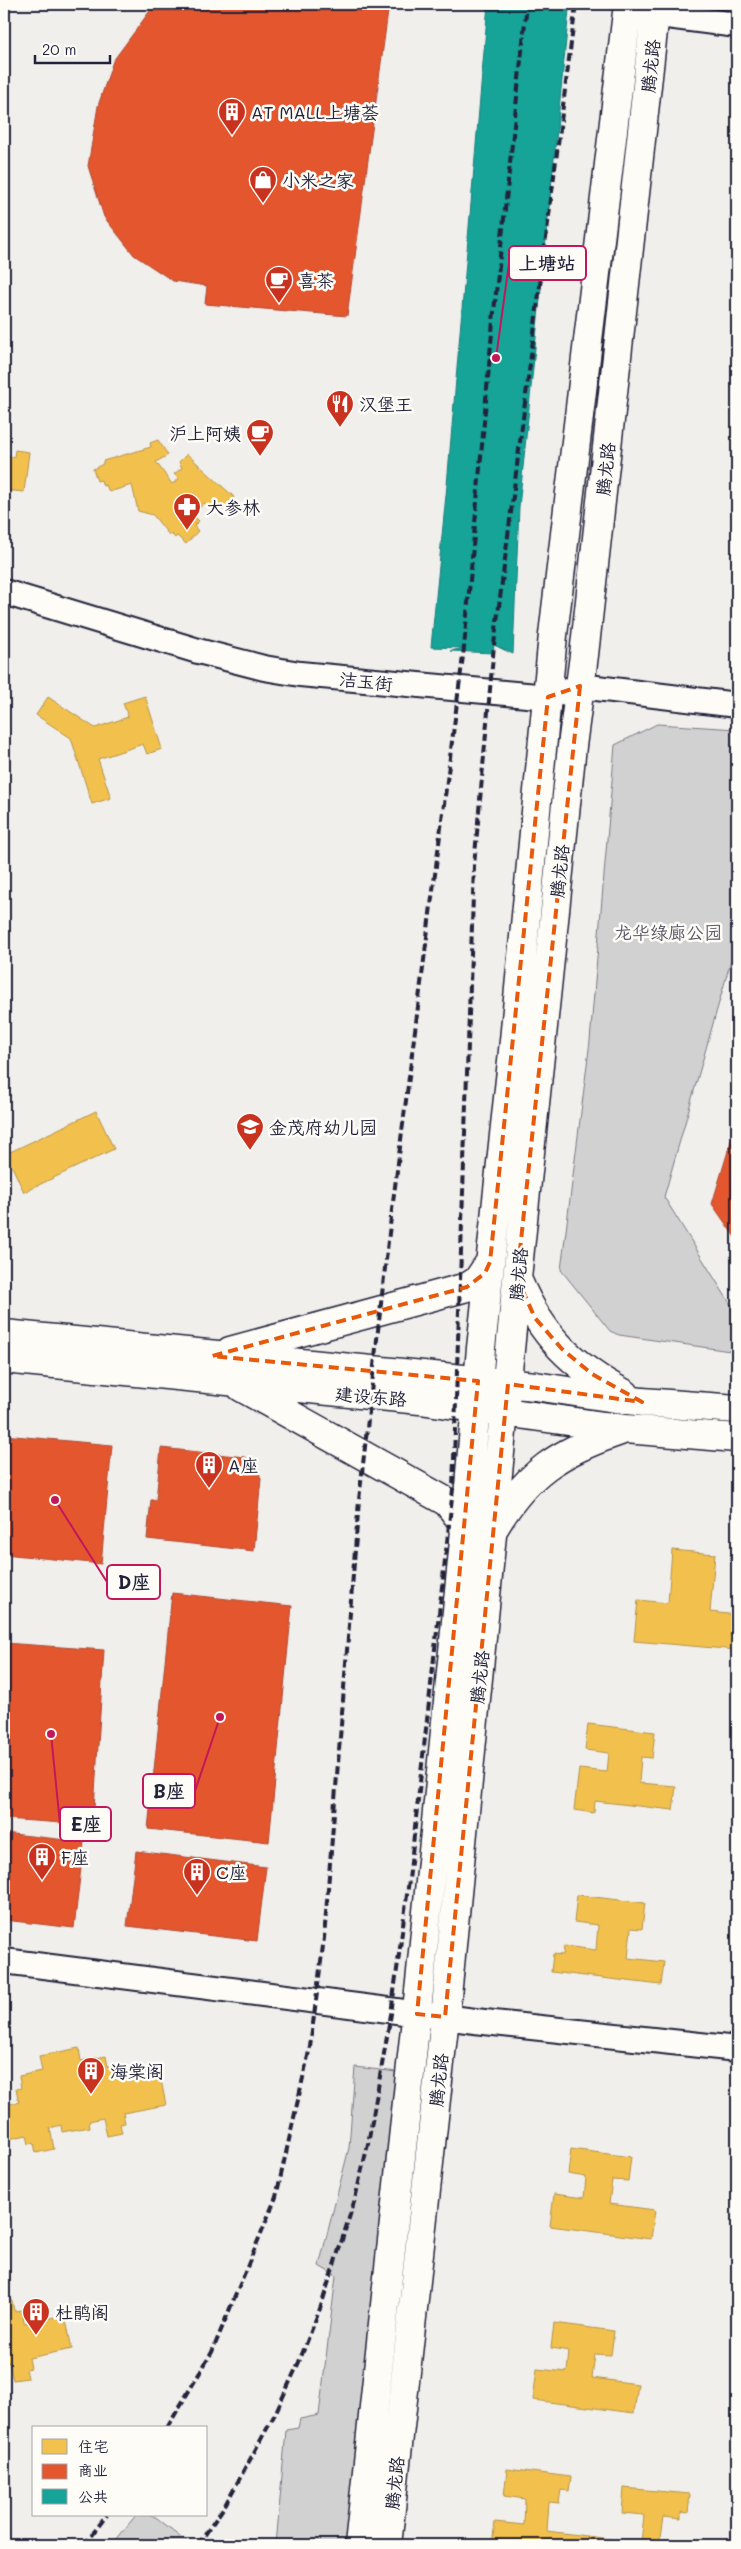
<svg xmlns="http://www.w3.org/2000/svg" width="741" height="2549" font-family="Mali,'LXGW WenKai TC',sans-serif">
<rect width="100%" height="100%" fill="#f0efec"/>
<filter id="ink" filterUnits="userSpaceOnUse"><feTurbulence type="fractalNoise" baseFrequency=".02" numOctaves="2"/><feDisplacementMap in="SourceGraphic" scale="10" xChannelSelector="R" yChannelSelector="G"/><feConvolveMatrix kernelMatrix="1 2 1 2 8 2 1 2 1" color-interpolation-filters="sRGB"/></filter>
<g filter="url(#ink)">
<path fill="#d2d1d1" stroke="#7a7a86" d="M 657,724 L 737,729 L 737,939 L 664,1197 L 731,1305 L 737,1306 L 737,1352 L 619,1335 L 610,1331 L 561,1270 L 590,1041 L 615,745 Z
M 355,2067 L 397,2072 L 346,2545 L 276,2545 L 286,2430 L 298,2428 L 300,2419 L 319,2415 L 336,2276 L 319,2266 L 349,2148 Z
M 136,2515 L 153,2515 L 189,2543 L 187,2545 L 112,2545 Z"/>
<path fill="#f2c14e" stroke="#b49148" d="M 263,53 L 358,65 L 330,302 L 234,290 Z
M 158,440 L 168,455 L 156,462 L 172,484 L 179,479 L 174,474 L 182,468 L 179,462 L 187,454 L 234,497 L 223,509 L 216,504 L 211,509 L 204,503 L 193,515 L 199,521 L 194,526 L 198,531 L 186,544 L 177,536 L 175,538 L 171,534 L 169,535 L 153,515 L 138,511 L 132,485 L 109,492 L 106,485 L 103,486 L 101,480 L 97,481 L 93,469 L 103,464 L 103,461 L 151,447 L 150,443 Z
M 15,450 L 29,452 L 24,492 L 4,490 L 4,456 L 14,457 Z
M 145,696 L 162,749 L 147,754 L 143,744 L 98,759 L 111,798 L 92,804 L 71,738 L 36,715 L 48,697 L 95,728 L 128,717 L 123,703 Z
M 96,1111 L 114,1149 L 24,1192 L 6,1154 Z
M 737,1209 L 737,1226 L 729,1215 Z
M 672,1550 L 715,1554 L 710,1612 L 737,1615 L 737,1650 L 634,1641 L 638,1600 L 668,1603 Z
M 588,1724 L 655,1732 L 652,1758 L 641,1757 L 639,1783 L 676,1786 L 673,1810 L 595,1801 L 594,1813 L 574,1810 L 579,1769 L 607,1772 L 609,1753 L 585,1750 Z
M 577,1895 L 645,1903 L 642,1929 L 631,1928 L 628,1958 L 664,1962 L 661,1985 L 551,1972 L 553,1954 L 563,1955 L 564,1946 L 596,1950 L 598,1925 L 574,1922 Z
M 79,2048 L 81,2061 L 106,2056 L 108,2067 L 116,2065 L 119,2078 L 159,2070 L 166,2105 L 123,2113 L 125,2123 L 120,2124 L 122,2133 L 107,2136 L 103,2118 L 89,2121 L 90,2127 L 62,2132 L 61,2125 L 50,2128 L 54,2149 L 36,2153 L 34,2143 L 29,2144 L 27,2135 L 4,2140 L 4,2105 L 19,2102 L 16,2089 L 21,2088 L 19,2076 L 42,2071 L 39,2056 Z
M 571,2149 L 631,2157 L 628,2181 L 612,2180 L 609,2204 L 655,2210 L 651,2239 L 550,2226 L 554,2194 L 584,2198 L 586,2177 L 568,2174 Z
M 12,2301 L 14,2311 L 22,2310 L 24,2323 L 65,2315 L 72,2349 L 29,2358 L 31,2368 L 26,2369 L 28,2378 L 13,2380 L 9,2362 L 4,2363 L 4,2302 Z
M 554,2323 L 614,2331 L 611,2355 L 595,2354 L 592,2378 L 638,2384 L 634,2413 L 533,2400 L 537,2369 L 567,2372 L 569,2351 L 551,2348 Z
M 507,2469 L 571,2477 L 569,2491 L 561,2490 L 559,2503 L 549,2502 L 547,2531 L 641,2543 L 644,2515 L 622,2513 L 624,2488 L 690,2494 L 688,2513 L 681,2512 L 681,2519 L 663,2517 L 659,2545 L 492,2545 L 495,2522 L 524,2525 L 525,2499 L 504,2496 Z"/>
<path fill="#e4572e" stroke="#aa4732" d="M 155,4 L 389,4 L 347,316 L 205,304 L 207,286 L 173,281 L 134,255 L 104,217 L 88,166 L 98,106 L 113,61 Z
M 737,1121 L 737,1240 L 712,1204 Z
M 4,1435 L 112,1445 L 101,1564 L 4,1554 Z
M 161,1448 L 245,1457 L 256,1463 L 261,1479 L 254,1551 L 147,1539 L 151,1500 L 156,1500 Z
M 172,1593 L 292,1606 L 269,1842 L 148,1829 Z
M 4,1643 L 104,1650 L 93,1825 L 4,1819 Z
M 4,1833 L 84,1842 L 74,1928 L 4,1920 Z
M 136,1851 L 266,1867 L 257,1941 L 127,1926 Z"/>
<path fill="#17a398" stroke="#1a7c7c" d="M 488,4 L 563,4 L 569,10 L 519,507 L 513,654 L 494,645 L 493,653 L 450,651 L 464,648 L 431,647 L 447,485 Z"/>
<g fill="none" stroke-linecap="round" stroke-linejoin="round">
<defs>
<path id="street" d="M 636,12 L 737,25
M 4,592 L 198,651 L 264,668 L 300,674 L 548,697 L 580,686 L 737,705
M 4,1961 L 475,2021 L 737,2049"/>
<path id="secondary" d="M 518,1281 C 541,1335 572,1366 625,1394
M 4,1334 L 535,1386 L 642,1402 L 737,1409
M 230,1351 L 467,1287 L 477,1281 L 490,1262
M 4,1359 L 420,1400 L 625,1429 L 737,1438
M 241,1387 L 447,1502 L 461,1520 L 465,1531
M 494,1528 C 527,1472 559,1452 620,1431
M 359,2545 L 420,1982 L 465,1531 L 481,1348 L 512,1061 L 553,635 L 628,4
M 387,2545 L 445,2017 L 517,1278 L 572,746 L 584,655 L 656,4"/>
</defs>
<use href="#street" stroke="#22223b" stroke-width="28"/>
<use href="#secondary" stroke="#22223b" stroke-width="31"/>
<use href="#street" stroke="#fdfcf7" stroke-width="24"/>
<use href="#secondary" stroke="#fdfcf7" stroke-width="28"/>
<path stroke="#22223b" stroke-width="4" stroke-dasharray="8 4" stroke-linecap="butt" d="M 167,2428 L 212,2352 L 276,2197 L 310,2047 L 324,1938 L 359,1500 L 388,1241 L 464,648 L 493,321 L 527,4
M 84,2545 L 107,2515
M 198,2545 L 224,2507 L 275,2414 L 299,2362 L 321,2306 L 355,2199 L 368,2144 L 391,2014 L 409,1880 L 453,1489 L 474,866 L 494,645 L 576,4"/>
</g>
</g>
<path fill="none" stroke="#e8590c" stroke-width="4" stroke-dasharray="10 6" stroke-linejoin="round" d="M 580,686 L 517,1278 L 535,1318 L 562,1349 L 592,1374 L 642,1402 L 508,1384 L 445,2017 L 417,2014 L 478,1381 L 212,1356 L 467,1287 L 485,1273 L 490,1262 L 548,697 Z"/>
<defs>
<symbol id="building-pin" viewBox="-11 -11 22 30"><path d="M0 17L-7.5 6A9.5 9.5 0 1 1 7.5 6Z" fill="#c8321e" stroke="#fdfcf7"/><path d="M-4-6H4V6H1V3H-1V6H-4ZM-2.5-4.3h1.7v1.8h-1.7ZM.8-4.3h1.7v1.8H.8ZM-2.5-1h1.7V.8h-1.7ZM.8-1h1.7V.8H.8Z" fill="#fff"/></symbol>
<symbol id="shop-pin" viewBox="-11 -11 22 30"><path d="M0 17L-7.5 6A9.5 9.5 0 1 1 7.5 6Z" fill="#c8321e" stroke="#fdfcf7"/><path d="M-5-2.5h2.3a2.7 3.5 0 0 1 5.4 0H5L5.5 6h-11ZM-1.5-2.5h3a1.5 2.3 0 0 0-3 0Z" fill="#fff"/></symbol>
<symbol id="cafe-pin" viewBox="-11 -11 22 30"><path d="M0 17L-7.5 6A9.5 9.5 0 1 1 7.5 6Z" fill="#c8321e" stroke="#fdfcf7"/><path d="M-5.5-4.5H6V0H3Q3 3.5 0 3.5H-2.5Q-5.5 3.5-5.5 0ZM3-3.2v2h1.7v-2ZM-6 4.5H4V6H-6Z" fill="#fff"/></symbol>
<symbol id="restaurant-pin" viewBox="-11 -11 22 30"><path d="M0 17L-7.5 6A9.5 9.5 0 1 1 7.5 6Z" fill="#c8321e" stroke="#fdfcf7"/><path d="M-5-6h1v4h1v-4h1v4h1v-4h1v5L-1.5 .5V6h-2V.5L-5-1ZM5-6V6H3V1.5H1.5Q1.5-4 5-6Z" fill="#fff"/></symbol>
<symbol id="pharmacy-pin" viewBox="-11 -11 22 30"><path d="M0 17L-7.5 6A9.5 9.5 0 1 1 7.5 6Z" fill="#c8321e" stroke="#fdfcf7"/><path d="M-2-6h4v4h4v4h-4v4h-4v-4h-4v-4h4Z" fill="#fff"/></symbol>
<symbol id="school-pin" viewBox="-11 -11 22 30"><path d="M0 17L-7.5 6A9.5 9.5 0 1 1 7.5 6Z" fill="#c8321e" stroke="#fdfcf7"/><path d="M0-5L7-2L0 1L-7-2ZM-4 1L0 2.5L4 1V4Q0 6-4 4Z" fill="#fff"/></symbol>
</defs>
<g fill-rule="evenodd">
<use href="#building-pin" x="216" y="96" width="32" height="43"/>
<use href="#shop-pin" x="247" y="164" width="32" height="43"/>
<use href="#cafe-pin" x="263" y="264" width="32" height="43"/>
<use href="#restaurant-pin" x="324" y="388" width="32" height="43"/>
<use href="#cafe-pin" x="244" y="417" width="32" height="43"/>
<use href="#pharmacy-pin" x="171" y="491" width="32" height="43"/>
<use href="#school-pin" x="234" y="1111" width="32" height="43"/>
<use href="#building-pin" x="193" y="1449" width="32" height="43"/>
<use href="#building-pin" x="26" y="1841" width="32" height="43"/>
<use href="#building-pin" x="181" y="1856" width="32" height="43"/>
<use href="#building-pin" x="75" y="2055" width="32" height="43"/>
<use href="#building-pin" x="20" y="2296" width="32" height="43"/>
</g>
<g text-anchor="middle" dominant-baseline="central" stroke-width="5" stroke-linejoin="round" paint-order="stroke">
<g font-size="18" fill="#22223b" stroke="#fdfcf7">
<text transform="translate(650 66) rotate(-84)">腾龙路</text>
<text transform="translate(605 469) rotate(-84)">腾龙路</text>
<text transform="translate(366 681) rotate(6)">洁玉街</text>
<text transform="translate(559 871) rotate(-84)">腾龙路</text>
<text transform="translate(518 1274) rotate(-85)">腾龙路</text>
<text transform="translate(371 1396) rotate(5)">建设东路</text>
<text transform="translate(479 1677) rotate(-84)">腾龙路</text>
<text transform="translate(438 2080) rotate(-84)">腾龙路</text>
<text transform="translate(394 2483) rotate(-84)">腾龙路</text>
</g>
<g font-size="18" fill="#22223b" stroke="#fdfcf7" text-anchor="start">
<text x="251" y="112">AT MALL上塘荟</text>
<text x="282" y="180">小米之家</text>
<text x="298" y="280">喜茶</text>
<text x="359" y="404">汉堡王</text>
<text x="241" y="433" text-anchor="end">沪上阿姨</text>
<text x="206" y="507">大参林</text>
<text x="269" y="1127">金茂府幼儿园</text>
<text x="228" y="1465">A座</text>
<text x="61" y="1857">F座</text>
<text x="216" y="1872">C座</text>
<text x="110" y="2071">海棠阁</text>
<text x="55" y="2312">杜鹃阁</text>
</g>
<g font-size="18" fill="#575768" stroke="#fdfcf7">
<text x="668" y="932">龙华绿廊公园</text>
</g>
</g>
<path fill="none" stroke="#c2185b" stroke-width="2" d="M496 358L509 263M55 1500L107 1582M220 1717L195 1791M51 1734L60 1824"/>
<g fill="#c2185b" stroke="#fdfcf7" stroke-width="2">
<circle cx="496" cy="358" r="5"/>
<circle cx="55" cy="1500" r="5"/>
<circle cx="220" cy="1717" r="5"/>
<circle cx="51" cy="1734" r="5"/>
</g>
<g fill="#fdfcf7" stroke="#c2185b" stroke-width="2">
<rect x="509" y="246" width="77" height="34" rx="5"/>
<rect x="107" y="1565" width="53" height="34" rx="5"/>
<rect x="143" y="1774" width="52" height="34" rx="5"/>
<rect x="60" y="1807" width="51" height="34" rx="5"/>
</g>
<g font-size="19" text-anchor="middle" font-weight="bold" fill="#22223b">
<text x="547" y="270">上塘站</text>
<text x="134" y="1589">D座</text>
<text x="169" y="1798">B座</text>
<text x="86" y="1831">E座</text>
</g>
<rect width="741" height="2549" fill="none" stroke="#fdfcf7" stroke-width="20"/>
<rect x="10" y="10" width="721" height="2529" fill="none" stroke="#22223b" stroke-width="2" filter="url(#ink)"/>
<rect x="32" y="2426" width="175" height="90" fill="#fdfcf7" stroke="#a5a5ac"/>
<rect x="42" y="2439" width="25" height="15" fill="#f2c14e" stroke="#a5a5ac"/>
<text x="78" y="2452" font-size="15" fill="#22223b">住宅</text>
<rect x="42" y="2464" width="25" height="15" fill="#e4572e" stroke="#a5a5ac"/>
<text x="78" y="2476" font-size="15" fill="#22223b">商业</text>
<rect x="42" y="2489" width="25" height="15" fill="#17a398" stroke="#a5a5ac"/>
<text x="78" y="2502" font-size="15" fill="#22223b">公共</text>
<path d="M35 55v8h75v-8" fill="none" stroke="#22223b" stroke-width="2.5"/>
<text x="42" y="55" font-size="15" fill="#22223b" stroke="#fdfcf7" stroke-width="4" paint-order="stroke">20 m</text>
</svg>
